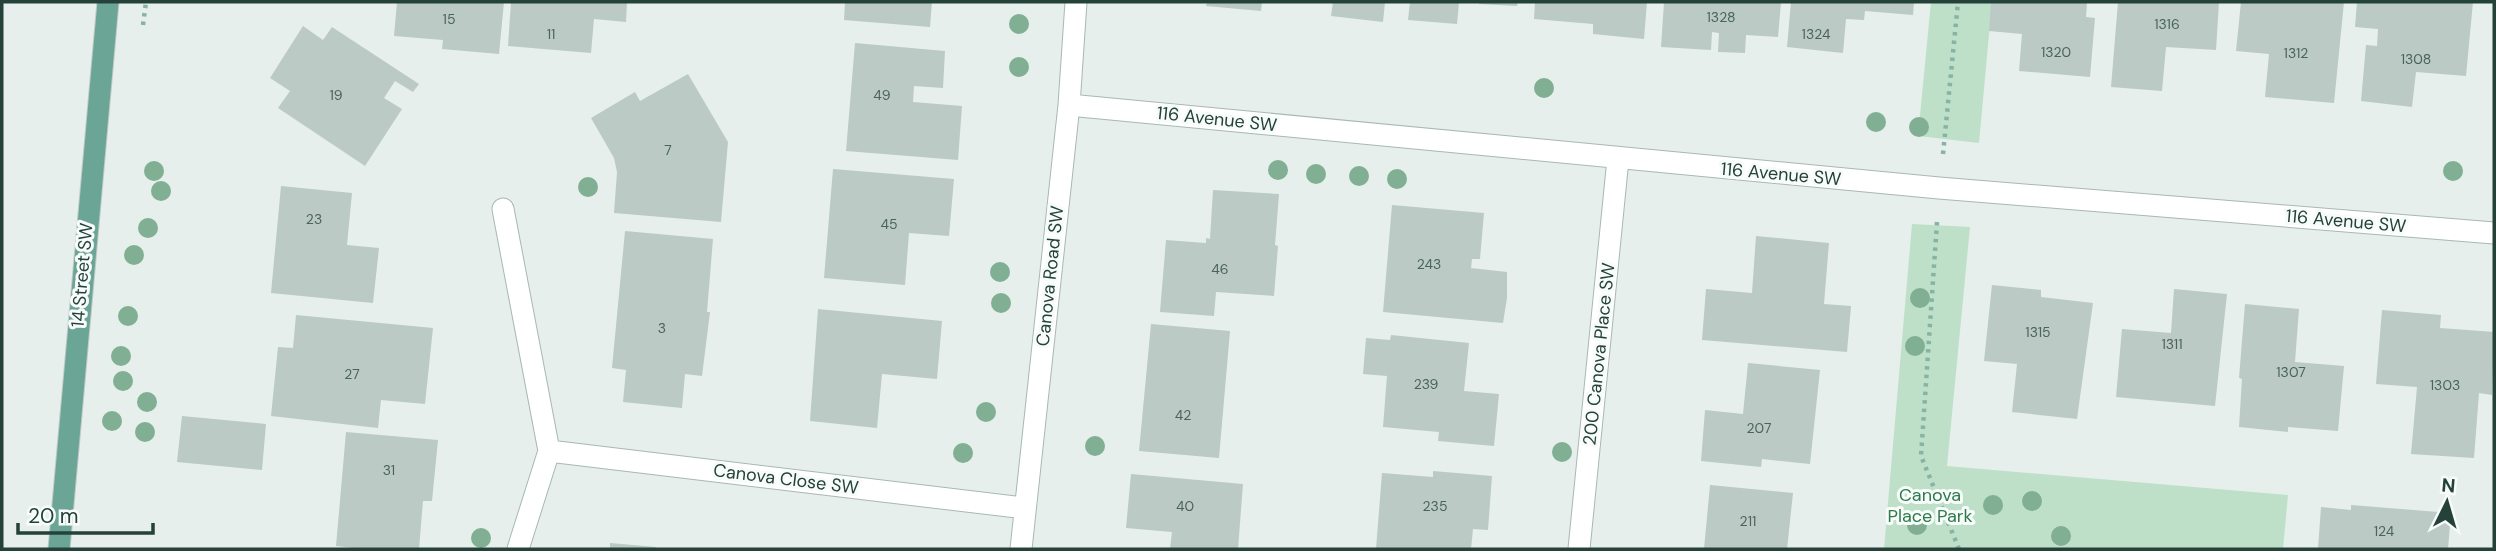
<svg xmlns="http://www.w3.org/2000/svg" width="2496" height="551" font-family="'DM Sans',sans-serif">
<rect width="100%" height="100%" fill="#e6efeb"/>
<path fill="#bfe0c8" d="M 1931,2 L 1992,2 L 1979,143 L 1918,136 Z
M 1912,224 L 1970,227 L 1947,466 L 2288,495 L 2283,549 L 1884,549 Z"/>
<path fill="#bbcac4" d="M 397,2 L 504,2 L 499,54 L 442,49 L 443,40 L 394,36 Z
M 511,2 L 627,2 L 626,22 L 594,19 L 591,53 L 508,46 Z
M 845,2 L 932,2 L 930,27 L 844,20 Z
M 1207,2 L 1262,2 L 1261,11 L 1206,6 Z
M 1333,2 L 1385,2 L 1383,22 L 1331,16 Z
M 1410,2 L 1459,2 L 1457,24 L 1408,20 Z
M 1479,2 L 1518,2 L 1517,6 L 1479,4 Z
M 1535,2 L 1647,2 L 1644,39 L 1593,34 L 1593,24 L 1534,19 Z
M 1664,2 L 1781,2 L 1778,37 L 1746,35 L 1745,53 L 1718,52 L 1719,33 L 1712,32 L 1711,50 L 1661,47 Z
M 1791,2 L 1914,2 L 1913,15 L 1865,11 L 1864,20 L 1846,19 L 1843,53 L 1787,47 Z
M 1991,2 L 2087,2 L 2086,17 L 2095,18 L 2090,77 L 2019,71 L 2022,34 L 1989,31 Z
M 2118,2 L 2219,2 L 2216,50 L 2166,47 L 2162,91 L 2111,87 Z
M 2241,2 L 2344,2 L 2334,103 L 2265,97 L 2269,54 L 2236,51 Z
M 2357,2 L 2473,2 L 2466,76 L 2416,72 L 2412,107 L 2361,101 L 2366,45 L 2377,46 L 2378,29 L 2355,27 Z
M 303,26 L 323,40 L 332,27 L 419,84 L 413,92 L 395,81 L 384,98 L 402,109 L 365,166 L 278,108 L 290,91 L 270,78 Z
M 855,43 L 945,51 L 943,88 L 914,86 L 913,102 L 962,106 L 958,160 L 846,151 Z
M 688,74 L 728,142 L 721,222 L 614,213 L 617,172 L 614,158 L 591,118 L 635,92 L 640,101 Z
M 833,169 L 954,179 L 949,236 L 909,233 L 905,285 L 824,278 Z
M 281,186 L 352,193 L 347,245 L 379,248 L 373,303 L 271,293 Z
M 1213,190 L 1279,194 L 1275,245 L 1278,246 L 1274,296 L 1216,292 L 1214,316 L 1160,312 L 1166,240 L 1206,243 L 1206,238 L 1210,239 Z
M 1392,205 L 1484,213 L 1480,259 L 1472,259 L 1471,268 L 1507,272 L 1507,298 L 1503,323 L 1383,312 Z
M 625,231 L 713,239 L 707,312 L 710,312 L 702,376 L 685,374 L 682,408 L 623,402 L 626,370 L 612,368 Z
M 1756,236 L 1829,243 L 1824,304 L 1851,306 L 1847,352 L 1702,340 L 1706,289 L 1752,293 Z
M 1992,285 L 2041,290 L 2041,297 L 2093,303 L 2077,419 L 2012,412 L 2017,364 L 1984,361 Z
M 2174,289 L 2227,294 L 2215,406 L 2116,397 L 2122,329 L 2171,333 Z
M 2245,304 L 2299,309 L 2295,362 L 2344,366 L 2338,431 L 2288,427 L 2288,432 L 2239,427 L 2242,379 L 2239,378 Z
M 818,309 L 942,321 L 937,379 L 882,374 L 877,428 L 810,421 Z
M 2382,310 L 2441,315 L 2440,328 L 2494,332 L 2492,395 L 2479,393 L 2474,458 L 2411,454 L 2417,387 L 2376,384 Z
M 296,315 L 433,328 L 425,404 L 381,400 L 378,428 L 271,416 L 278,347 L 293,348 Z
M 1151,324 L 1230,331 L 1219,458 L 1139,451 Z
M 1391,335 L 1469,343 L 1464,391 L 1499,394 L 1494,446 L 1438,441 L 1439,432 L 1383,427 L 1387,376 L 1363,374 L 1366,338 L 1390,340 Z
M 1748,363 L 1820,370 L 1810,464 L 1762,459 L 1761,467 L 1701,461 L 1705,410 L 1743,414 Z
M 182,416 L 266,424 L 262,470 L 177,462 Z
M 346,432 L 438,440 L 432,501 L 423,501 L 419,549 L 363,549 L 336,546 Z
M 1433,471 L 1492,476 L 1488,530 L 1473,529 L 1471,549 L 1376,549 L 1382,473 L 1433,477 Z
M 1131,474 L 1243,484 L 1238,549 L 1170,549 L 1172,532 L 1126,528 Z
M 1710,485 L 1793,493 L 1787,549 L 1704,549 Z
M 2351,505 L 2451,513 L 2448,549 L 2318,549 L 2321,507 L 2351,510 Z
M 610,543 L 656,547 L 656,549 L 610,549 Z"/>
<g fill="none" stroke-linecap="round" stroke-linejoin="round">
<defs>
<path id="minor" d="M 1069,105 L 1939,188 L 2494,233
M 503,209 L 549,451 L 518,549
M 549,451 L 1024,508
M 1021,549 L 1069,105 L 1076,2
M 1579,549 L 1618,159"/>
<path id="major" d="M 59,549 L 108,2"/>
</defs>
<use href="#minor" stroke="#a8b8b2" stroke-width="23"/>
<use href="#major" stroke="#c2cac8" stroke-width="23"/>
<path stroke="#86b3a5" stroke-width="4.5" stroke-dasharray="3.5 5" stroke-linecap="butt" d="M 143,25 L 146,2
M 1943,154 L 1958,2
M 1937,222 L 1921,456 L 1959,549"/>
<use href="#minor" stroke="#fff" stroke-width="21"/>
<use href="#major" stroke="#6aa596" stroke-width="21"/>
</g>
<g fill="#80af93">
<circle cx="1019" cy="24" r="10"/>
<circle cx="1019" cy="67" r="10"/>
<circle cx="1544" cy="88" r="10"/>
<circle cx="1876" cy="122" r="10"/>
<circle cx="1919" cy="127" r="10"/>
<circle cx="1278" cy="170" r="10"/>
<circle cx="154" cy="171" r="10"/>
<circle cx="2453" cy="171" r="10"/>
<circle cx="1316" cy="174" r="10"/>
<circle cx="1359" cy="176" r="10"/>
<circle cx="1397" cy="179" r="10"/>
<circle cx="588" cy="187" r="10"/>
<circle cx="161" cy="191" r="10"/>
<circle cx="148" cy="228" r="10"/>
<circle cx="134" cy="255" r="10"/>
<circle cx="1000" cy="272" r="10"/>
<circle cx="1920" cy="298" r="10"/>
<circle cx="1001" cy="303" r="10"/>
<circle cx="128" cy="316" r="10"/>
<circle cx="1915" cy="346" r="10"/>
<circle cx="121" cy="356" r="10"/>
<circle cx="123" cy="381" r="10"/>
<circle cx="147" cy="402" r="10"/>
<circle cx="986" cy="412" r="10"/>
<circle cx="112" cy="421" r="10"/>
<circle cx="145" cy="432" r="10"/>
<circle cx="1095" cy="446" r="10"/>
<circle cx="1562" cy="452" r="10"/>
<circle cx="963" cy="453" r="10"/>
<circle cx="2032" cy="501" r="10"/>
<circle cx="1993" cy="505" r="10"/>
<circle cx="1917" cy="525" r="10"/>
<circle cx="2061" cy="536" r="10"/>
<circle cx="481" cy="538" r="10"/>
</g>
<g text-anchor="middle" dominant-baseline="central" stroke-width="6" stroke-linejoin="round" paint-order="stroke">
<g font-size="14" fill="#4a645c">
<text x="1721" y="17">1328</text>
<text x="449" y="19">15</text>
<text x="2167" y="24">1316</text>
<text x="551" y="34">11</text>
<text x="1816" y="34">1324</text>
<text x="2056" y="52">1320</text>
<text x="2296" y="53">1312</text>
<text x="2416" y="59">1308</text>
<text x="336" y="95">19</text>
<text x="882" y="95">49</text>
<text x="668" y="150">7</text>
<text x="314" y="219">23</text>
<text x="889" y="224">45</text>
<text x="1429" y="264">243</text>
<text x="1220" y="269">46</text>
<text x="662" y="328">3</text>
<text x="2038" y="332">1315</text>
<text x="2172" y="344">1311</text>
<text x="2291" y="372">1307</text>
<text x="352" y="374">27</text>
<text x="1426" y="384">239</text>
<text x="2445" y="385">1303</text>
<text x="1183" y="415">42</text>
<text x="1759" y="428">207</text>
<text x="389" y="470">31</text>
<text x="1185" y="506">40</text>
<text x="1435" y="506">235</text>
<text x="1748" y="521">211</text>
<text x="2384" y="531">124</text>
</g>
<g font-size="18" fill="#24423a" stroke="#f7fbf9">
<text transform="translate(1217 119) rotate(6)">116 Avenue SW</text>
<text transform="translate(1781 174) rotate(5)">116 Avenue SW</text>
<text transform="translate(2346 221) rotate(5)">116 Avenue SW</text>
<text transform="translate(82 275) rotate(-85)">14 Street SW</text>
<text transform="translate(1050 276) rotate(-84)">Canova Road SW</text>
<text transform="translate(1599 354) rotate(-84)">200 Canova Place SW</text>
<text transform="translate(786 479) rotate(7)">Canova Close SW</text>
</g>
<g font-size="18" fill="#2d7a4b" stroke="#f7fbf9">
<text x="1930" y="495">Canova<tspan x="1930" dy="21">Place Park</tspan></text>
</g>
</g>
<rect width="2496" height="551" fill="none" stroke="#24423a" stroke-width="7"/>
<g transform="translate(2447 502) rotate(5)" stroke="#f7fbf9" stroke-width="5" paint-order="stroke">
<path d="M0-5L12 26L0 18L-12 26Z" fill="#24423a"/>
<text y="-10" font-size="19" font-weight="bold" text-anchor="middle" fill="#24423a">N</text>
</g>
<path d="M18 523v10h135v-10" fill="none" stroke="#24423a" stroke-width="3.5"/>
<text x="28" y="523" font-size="21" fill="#24423a" stroke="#f7fbf9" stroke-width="5" paint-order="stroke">20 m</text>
</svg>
